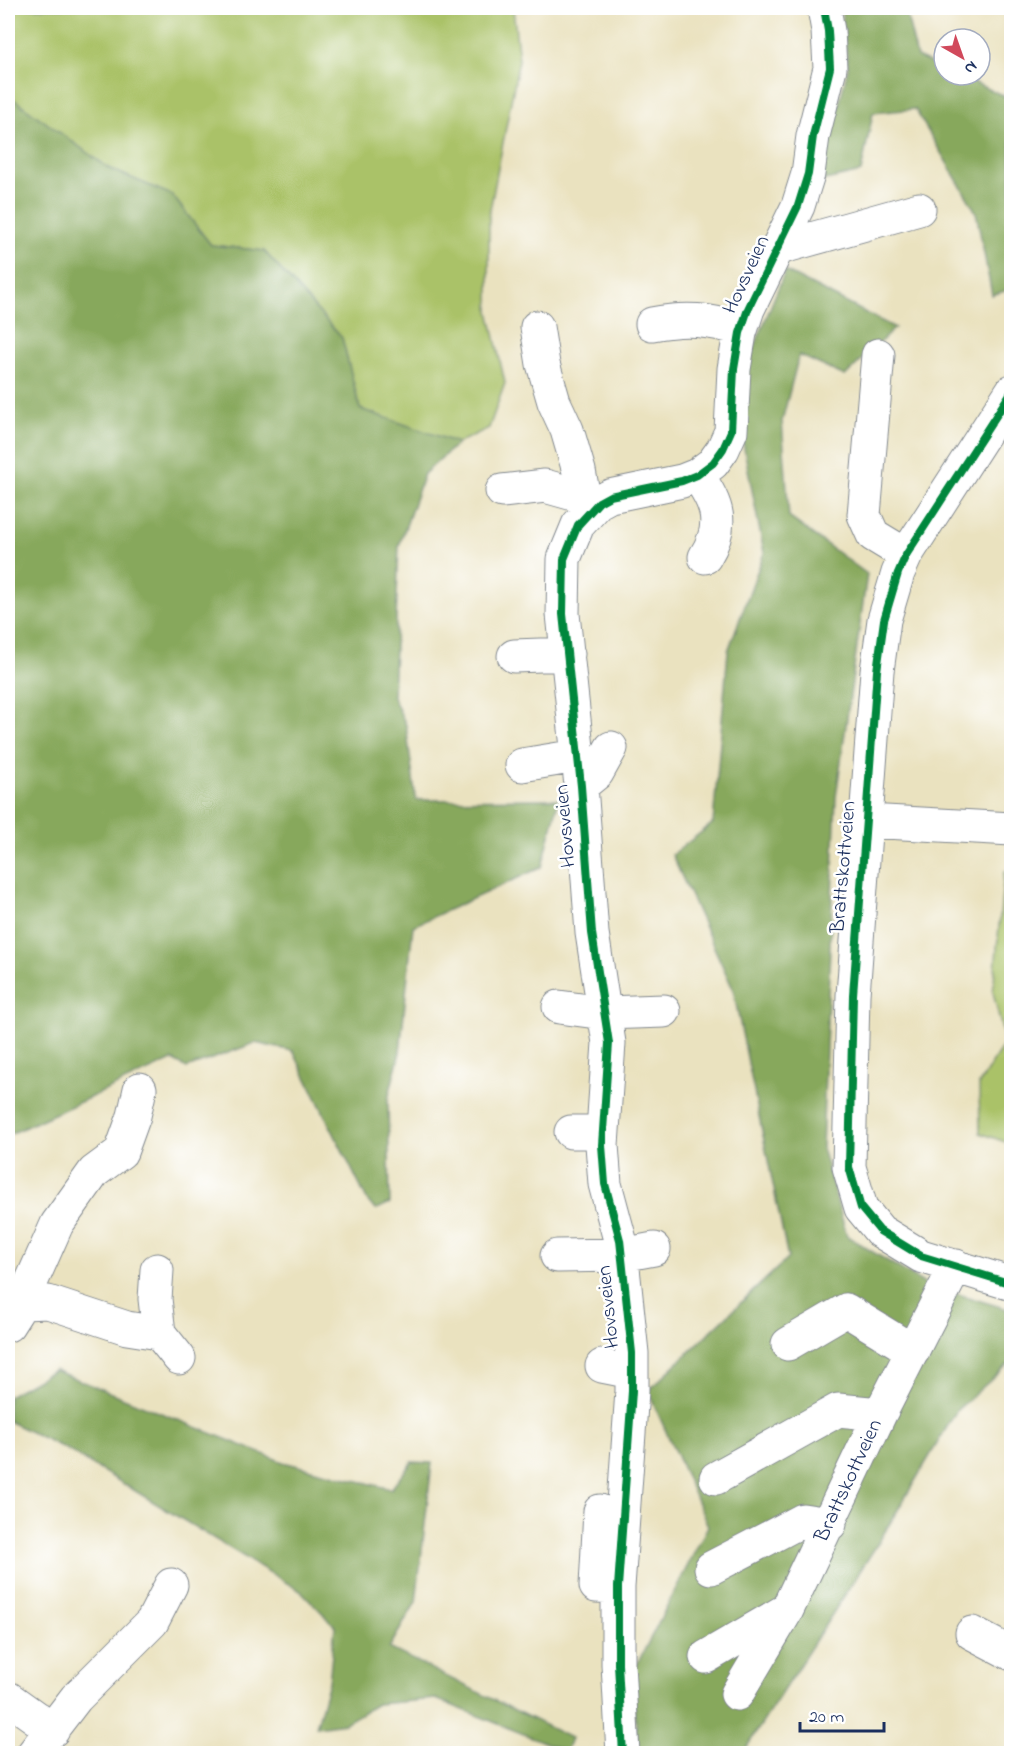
<svg xmlns="http://www.w3.org/2000/svg" width="1019" height="1761" font-family="'Indie Flower',sans-serif">
<rect width="100%" height="100%" fill="#fff"/>
<filter id="ink" filterUnits="userSpaceOnUse"><feTurbulence type="fractalNoise" baseFrequency=".0167" numOctaves="2"/><feDisplacementMap in="SourceGraphic" scale="12" xChannelSelector="R" yChannelSelector="G"/><feConvolveMatrix kernelMatrix="1 2 1 2 8 2 1 2 1" color-interpolation-filters="sRGB"/></filter>
<filter id="wash" filterUnits="userSpaceOnUse"><feTurbulence type="fractalNoise" baseFrequency=".008" numOctaves="4" result="noise"/><feDisplacementMap in="SourceGraphic" scale="24" xChannelSelector="R" yChannelSelector="G"/><feGaussianBlur stdDeviation="1.35" result="paint"/><feColorMatrix in="noise" values="0 0 0 0 0 0 0 0 0 0 0 0 0 0 0 0 0 1.4 0 .05"/><feComposite in="paint" operator="in"/></filter>
<g filter="url(#wash)">
<rect width="100%" height="100%" fill="#eae2bf"/>
<path fill="#aac267" stroke="#627862" stroke-width="1.5" d="M 8,8 L 513,8 L 519,60 L 489,215 L 489,311 L 505,383 L 489,428 L 458,443 L 360,409 L 342,338 L 264,251 L 211,245 L 172,195 L 110,169 L 8,95 Z
M 1004,872 L 1012,872 L 1011,1144 L 980,1133 L 979,1084 L 1005,1043 L 993,992 Z"/>
<path fill="#87a85c" stroke="#516c5d" stroke-width="1.5" d="M 841,8 L 905,8 L 917,57 L 944,69 L 944,75 L 957,75 L 1011,99 L 1011,289 L 992,295 L 976,212 L 915,109 L 873,113 L 861,172 L 821,181 L 848,67 Z
M 8,95 L 110,169 L 172,195 L 211,245 L 264,251 L 342,338 L 360,409 L 458,443 L 424,474 L 399,546 L 393,697 L 406,725 L 416,800 L 559,799 L 542,867 L 413,926 L 400,1052 L 388,1099 L 390,1203 L 375,1210 L 367,1200 L 293,1051 L 255,1043 L 187,1068 L 172,1060 L 8,1135 Z
M 785,271 L 895,328 L 845,376 L 799,355 L 782,421 L 789,517 L 867,574 L 836,797 L 822,1148 L 847,1236 L 925,1284 L 1011,1310 L 1011,1362 L 957,1410 L 880,1540 L 743,1753 L 638,1753 L 632,1674 L 708,1526 L 648,1391 L 788,1258 L 733,989 L 672,855 L 713,823 L 728,651 L 764,553 L 743,443 L 746,368 Z
M 54,1370 L 283,1462 L 391,1489 L 412,1462 L 432,1463 L 416,1602 L 389,1648 L 571,1738 L 566,1751 L 436,1699 L 377,1704 L 345,1723 L 316,1727 L 329,1682 L 335,1626 L 302,1592 L 66,1449 L 8,1421 L 8,1396 Z"/>
</g>
<g filter="url(#ink)">
<g fill="none" stroke-linecap="round" stroke-linejoin="round">
<defs>
<path id="minor" d="M 779,248 L 919,209
M 652,324 C 687,317 708,320 741,329
M 537,327 L 543,364 L 554,402 L 567,430 L 579,471 L 587,513
M 878,355 L 864,515 L 873,535 L 906,555
M 1012,391 L 906,555 L 898,573 L 884,620 L 877,671 L 853,995 L 849,1167 L 861,1208 L 880,1231 L 921,1256 L 1012,1284
M 697,475 C 718,504 725,525 705,557
M 502,491 L 545,486 L 584,497
M 514,656 L 568,654
M 522,765 L 577,756
M 581,786 L 597,773 L 611,748
M 867,821 L 1012,829
M 559,1007 L 604,1013 L 664,1011
M 571,1132 L 601,1132
M 557,1256 L 622,1255 L 654,1249
M 157,1270 L 155,1299 L 159,1333
M 22,1303 L 48,1302 L 127,1328 L 159,1333 L 179,1358
M 8,1325 L 22,1303 L 57,1224 L 94,1172 L 121,1152 L 134,1116 L 140,1089
M 788,1344 L 846,1310 L 913,1351
M 602,1366 L 632,1372
M 716,1478 L 838,1410 L 880,1414
M 600,1511 L 596,1586 L 618,1587
M 711,1568 L 803,1520 L 830,1524
M 972,1633 L 1012,1654
M 706,1657 L 783,1612
M 737,1694 L 787,1610 L 880,1414 L 956,1266
M 8,1698 L 53,1730
M 33,1754 L 76,1698 L 152,1622 L 171,1585
M 623,1754 L 618,1664 L 618,1587 L 632,1391 L 632,1353 L 620,1240 L 605,1184 L 602,1145 L 609,1043 L 592,933 L 581,786 L 563,614 L 564,559 L 578,525 L 599,502 L 610,496 L 682,481 L 697,475 L 713,463 L 723,449 L 731,431 L 734,369 L 740,333 L 748,309 L 798,206 L 808,174 L 813,136 L 830,68 L 828,31 L 824,8"/>
</defs>
<use href="#minor" stroke="#82888e" stroke-width="35"/>
<use href="#minor" stroke="#fff" stroke-width="33"/>
<defs>
<path id="cycleway" d="M 1012,391 L 906,555 L 898,573 L 884,620 L 877,671 L 853,995 L 849,1167 L 861,1208 L 880,1231 L 921,1256 L 1012,1284
M 623,1754 L 618,1664 L 618,1587 L 632,1391 L 632,1353 L 620,1240 L 605,1184 L 602,1145 L 609,1043 L 592,933 L 581,786 L 563,614 L 564,559 L 578,525 L 599,502 L 610,496 L 682,481 L 697,475 L 713,463 L 723,449 L 731,431 L 734,369 L 740,333 L 748,309 L 798,206 L 808,174 L 813,136 L 830,68 L 828,31 L 824,8"/>
</defs>
<use href="#cycleway" stroke="#fff" stroke-width="11"/>
<use href="#cycleway" stroke="#00873e" stroke-width="8"/>
</g>
</g>
<g text-anchor="middle" dominant-baseline="central" stroke-width="5" stroke-linejoin="round" paint-order="stroke">
<g font-size="21" fill="#1b2f5e" stroke="#fff">
<text transform="translate(747 275) rotate(-65)">Hovsveien</text>
<text transform="translate(566 826) rotate(-95)">Hovsveien</text>
<text transform="translate(844 867) rotate(-85)">Brattskottveien</text>
<text transform="translate(609 1307) rotate(-96)">Hovsveien</text>
<text transform="translate(849 1481) rotate(-65)">Brattskottveien</text>
</g>
</g>
<rect width="1019" height="1761" fill="none" stroke="#fff" stroke-width="30"/>
<g transform="translate(962 57) rotate(140)"><circle r="28" fill="#ffffff" stroke="#a4acbf" stroke-width="1.5"/>
<path d="M0-4.5L10 22L0 15L-10 22Z" fill="#d1495b"/>
<text y="-9" font-size="16" font-weight="bold" text-anchor="middle" fill="#1b2f5e">N</text>
</g>
<path d="M800 1722v9h84v-9" fill="none" stroke="#1b2f5e" stroke-width="3"/>
<text x="809" y="1722" font-size="18" fill="#1b2f5e" stroke="#ffffff" stroke-width="4.5" paint-order="stroke">20 m</text>
</svg>
